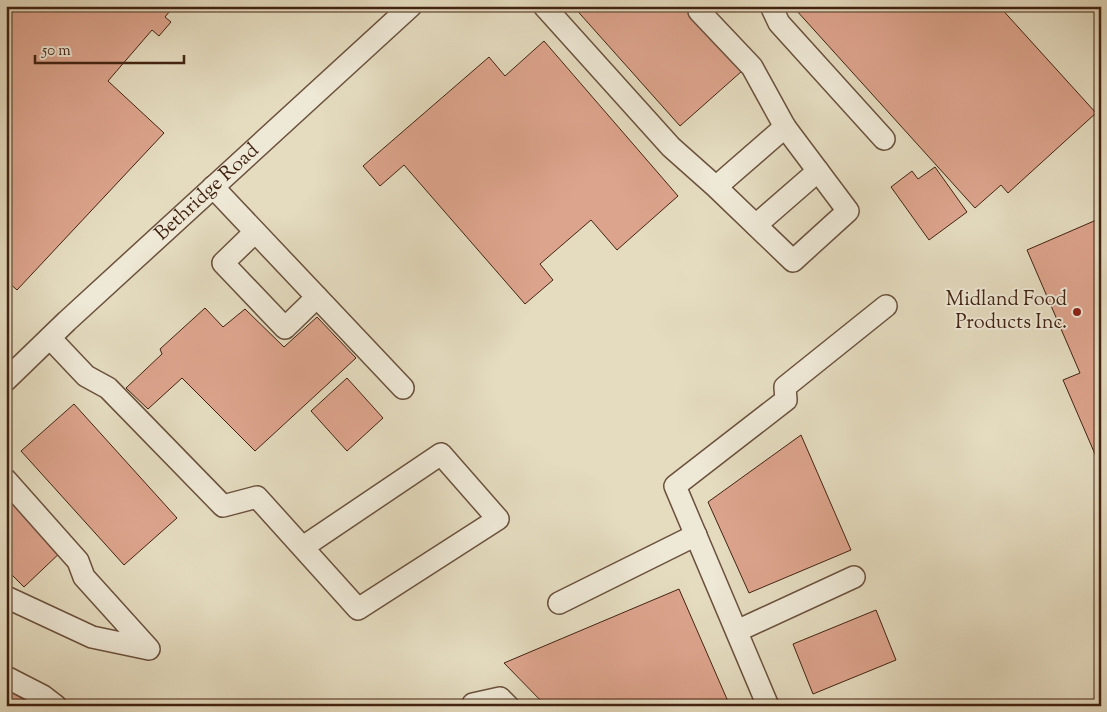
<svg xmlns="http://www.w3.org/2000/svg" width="1107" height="712" font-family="'Sorts Mill Goudy',serif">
<rect width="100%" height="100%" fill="#e5dcc0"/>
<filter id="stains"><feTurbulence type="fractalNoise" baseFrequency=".004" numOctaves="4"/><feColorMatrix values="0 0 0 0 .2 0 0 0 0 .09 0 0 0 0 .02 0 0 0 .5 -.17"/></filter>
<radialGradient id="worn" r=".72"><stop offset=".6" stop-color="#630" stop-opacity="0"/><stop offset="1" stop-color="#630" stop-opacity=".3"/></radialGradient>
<path fill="#dda48d" stroke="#422311" d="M 6,6 L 174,6 L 165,17 L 171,22 L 159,36 L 152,30 L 108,81 L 164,133 L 17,290 L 6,280 Z
M 573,6 L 688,6 L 686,8 L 742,71 L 680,126 Z
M 801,6 L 999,6 L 1096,113 L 1008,193 L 1001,185 L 975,208 L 796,10 Z
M 544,41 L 678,196 L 617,250 L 591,220 L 540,264 L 553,280 L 525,304 L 404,165 L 380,186 L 363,166 L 489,57 L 505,76 Z
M 935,167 L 967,212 L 929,240 L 891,187 L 912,171 L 918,179 Z
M 1101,218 L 1101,468 L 1063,380 L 1080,373 L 1027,250 Z
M 205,308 L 223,327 L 245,309 L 284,347 L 317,317 L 356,358 L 255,451 L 182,378 L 148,409 L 126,388 L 162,354 L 160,349 Z
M 347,378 L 383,418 L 347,451 L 311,411 Z
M 74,404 L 177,518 L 124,565 L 21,451 Z
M 801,435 L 851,550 L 749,593 L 708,502 Z
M 6,487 L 64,549 L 24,587 L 6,569 Z
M 679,589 L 730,706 L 546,706 L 504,663 Z
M 876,610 L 896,660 L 813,694 L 793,644 Z
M 6,689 L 35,706 L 6,706 Z"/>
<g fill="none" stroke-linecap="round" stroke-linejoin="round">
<defs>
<g id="minor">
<path d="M 544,6 L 671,147 L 716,187 L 785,127 L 848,211 L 793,261 L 716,187"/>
<path d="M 771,6 L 779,23 L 884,139"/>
<path d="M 699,11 L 752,67 L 785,127"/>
<path d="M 213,187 L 403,388"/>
<path d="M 756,225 L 818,171"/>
<path d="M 255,232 L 223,263 L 285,328 L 317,297"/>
<path d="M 50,338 L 86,376 L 108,388 L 223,506 L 257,497 L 358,609 L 498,519 L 441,454 L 303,547"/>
<path id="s1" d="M 6,380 L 67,321 L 411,6"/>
<path d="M 6,480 L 78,561 L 84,577 L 149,649 L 92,637 L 6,597"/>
<path d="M 559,603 L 696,535"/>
<path d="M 737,631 L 854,577"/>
<path d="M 6,677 L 43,696 L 56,706"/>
<path d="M 472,706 L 473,704 L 500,698 L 508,706"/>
<path d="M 768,706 L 675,486 L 786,400 L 785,387 L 886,306"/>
</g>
</defs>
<use href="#minor" stroke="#6b513d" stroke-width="24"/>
<use href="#minor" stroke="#eee8d6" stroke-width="21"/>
</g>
<circle fill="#8f2418" stroke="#eee8d6" stroke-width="2" cx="1077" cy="312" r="5"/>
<g text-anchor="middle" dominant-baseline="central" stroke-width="4" stroke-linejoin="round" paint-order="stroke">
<g font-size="20" fill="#422311" stroke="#eee8d6">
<text stroke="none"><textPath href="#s1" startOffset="275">Bethridge Road</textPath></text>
</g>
<g font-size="20" fill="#422311" stroke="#eee8d6" text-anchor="end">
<text x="1067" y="300">Midland Food<tspan x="1067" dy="23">Products Inc.</tspan></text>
</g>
</g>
<rect width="1107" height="712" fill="none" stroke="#e5dcc0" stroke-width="25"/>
<rect x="8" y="8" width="1092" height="697" fill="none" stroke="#422311" stroke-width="2.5"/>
<rect x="12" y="12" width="1082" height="687" fill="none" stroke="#422311"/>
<path d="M35 55v8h149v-8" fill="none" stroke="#422311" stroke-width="2.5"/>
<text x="42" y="55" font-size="15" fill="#422311" stroke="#eee8d6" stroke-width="4" paint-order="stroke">50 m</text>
<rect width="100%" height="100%" filter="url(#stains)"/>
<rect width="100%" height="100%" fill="url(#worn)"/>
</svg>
